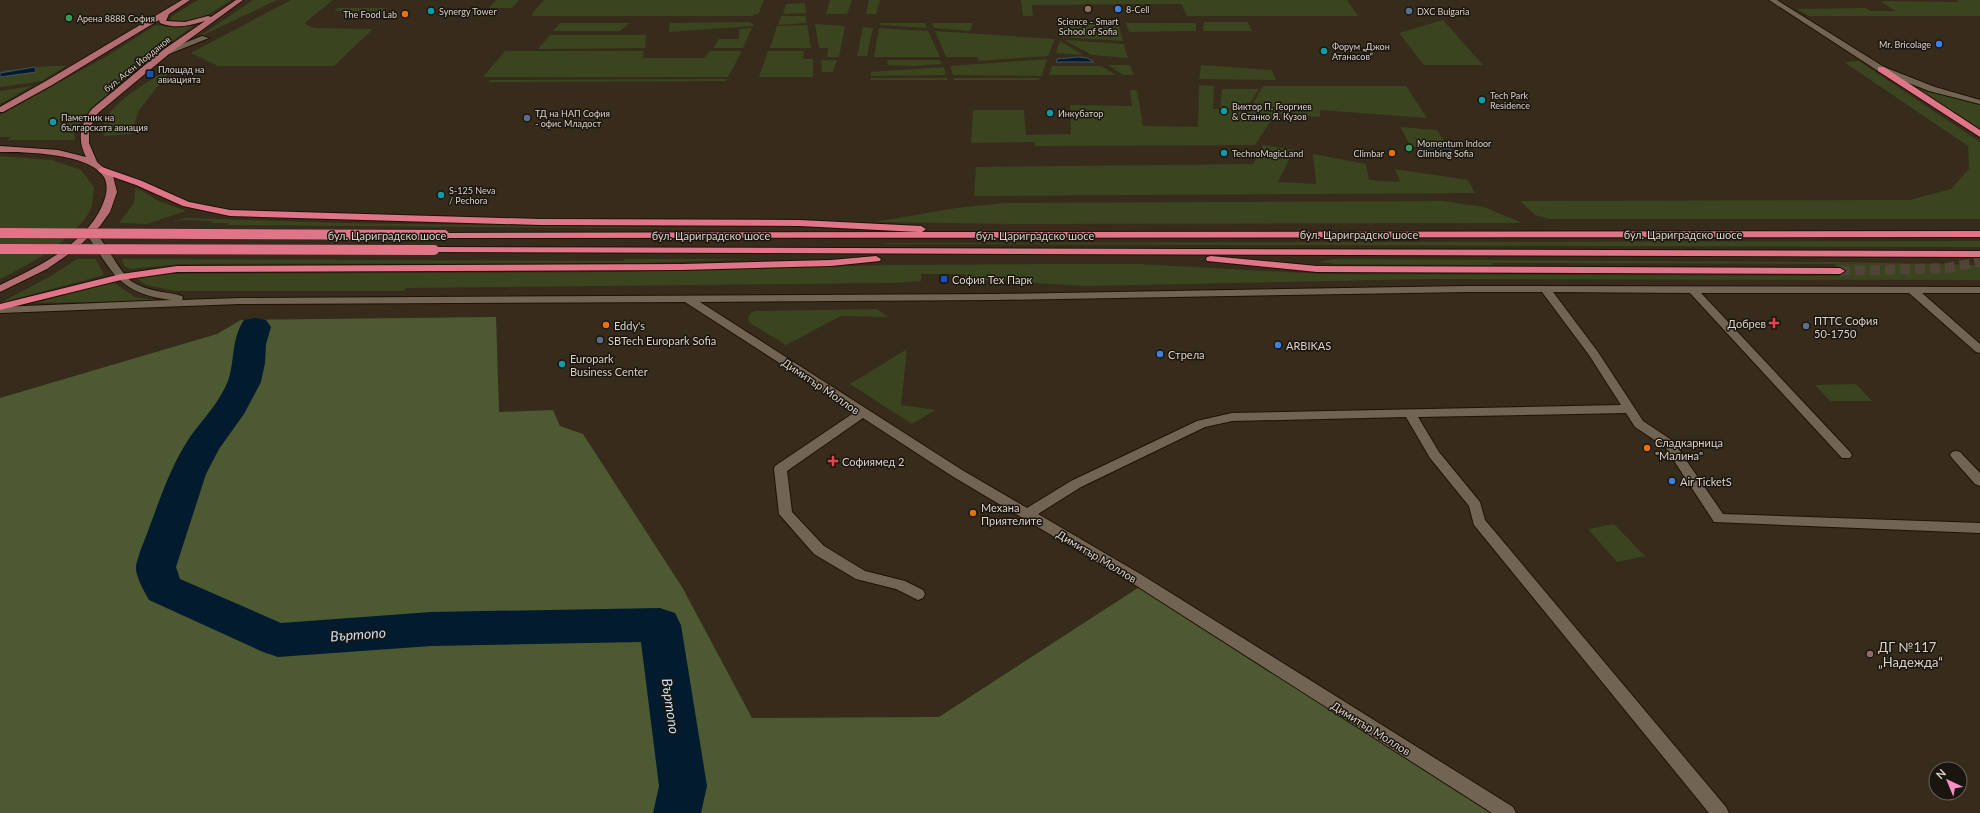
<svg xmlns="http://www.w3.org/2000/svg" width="1980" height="813" font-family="Lato,sans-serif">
<rect width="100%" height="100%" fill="#372b1c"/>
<path fill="#3a441f" d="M 198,0 L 231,0 C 214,11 192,28 170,20 L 172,16 Z
M 253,0 L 277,0 L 197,38 Z
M 291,0 L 333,0 L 305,23 L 306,25 L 315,28 L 373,29 L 334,66 L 218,66 L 191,53 Z
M 496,0 L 519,0 L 512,8 L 489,8 Z
M 544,0 L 764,0 L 759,13 L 752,16 L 534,16 L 531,15 Z
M 830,0 L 852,0 L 847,14 L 826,14 Z
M 869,0 L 880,0 L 876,14 L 866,14 Z
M 1021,0 L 1347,0 L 1358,16 L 1187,16 L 1181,4 L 1032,5 L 1033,16 L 1023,16 Z
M 1957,0 L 1980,0 L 1980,16 L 1809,16 L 1797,9 L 1866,8 L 1870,11 L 1895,11 L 1881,1 L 1959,2 Z
M 805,3 L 806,13 L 783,14 L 786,4 Z
M 338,8 L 385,8 L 383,15 L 376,15 L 378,11 L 334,11 Z
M 781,16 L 806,16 L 806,23 L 778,25 Z
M 1443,20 L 1483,65 L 1424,65 L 1399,33 Z
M 750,22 L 753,24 L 753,26 L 669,32 L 670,23 Z
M 1064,22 L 1118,23 L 1123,41 L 1061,37 Z
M 1204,22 L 1248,22 L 1252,31 L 1203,31 Z
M 560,23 L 630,23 L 620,31 L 553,31 Z
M 880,23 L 925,23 L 927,28 L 880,25 Z
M 932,23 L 973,23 L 970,31 L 934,28 Z
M 1126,23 L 1196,23 L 1196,31 L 1129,32 Z
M 815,24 L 845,26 L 839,57 L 827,57 L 828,48 L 819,48 Z
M 156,25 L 171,27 L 194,25 L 150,58 L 92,107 L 77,127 L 74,133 L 75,140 L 8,140 L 11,137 L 0,137 L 0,115 L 107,56 Z
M 807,25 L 811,48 L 770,48 L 777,26 Z
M 863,27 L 873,28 L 867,56 L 857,56 Z
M 752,28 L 743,48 L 713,48 L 719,39 L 739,39 L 739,29 Z
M 879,28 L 928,31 L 940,57 L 874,57 Z
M 935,31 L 1055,39 L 1048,56 L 979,61 L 977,57 L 946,57 Z
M 550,35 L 646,35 L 645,48 L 538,49 Z
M 1064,40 L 1124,44 L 1128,58 L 1092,55 Z
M 1060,41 L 1083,55 L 1056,53 Z
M 505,51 L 644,51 L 643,58 L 704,58 L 710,51 L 742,51 L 728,77 L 483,77 Z
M 768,51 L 804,51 L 803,59 L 813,59 L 813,77 L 759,77 Z
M 1047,59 L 1042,76 L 953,75 L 950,66 Z
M 821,60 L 837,60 L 833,72 L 822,72 Z
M 887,60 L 940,60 L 942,64 L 913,66 L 888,65 Z
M 1859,61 L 1980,142 L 1980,219 L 1549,219 L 1535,215 L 1520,201 L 1910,200 L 1951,189 L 1969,169 L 1968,146 L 1844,62 Z
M 1108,65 L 1130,65 L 1134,75 L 1123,75 Z
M 1201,65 L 1272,70 L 1276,80 L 1199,79 Z
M 50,66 L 66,66 L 42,81 L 0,87 L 0,77 L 36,71 L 35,67 L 6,72 L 0,71 Z
M 172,66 L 170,71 L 139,110 L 131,134 L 104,136 C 103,130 103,123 106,118 C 119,97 152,80 172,66 Z
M 1052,66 L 1101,66 L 1116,75 L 1049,75 Z
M 944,67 L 946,75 L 871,76 L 871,72 Z
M 871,78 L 947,78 L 947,80 L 871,80 Z
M 953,78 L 1040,78 L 1039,80 L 954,80 Z
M 727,79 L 726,81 L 489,82 L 490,80 Z
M 1199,85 L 1214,86 L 1213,109 L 1220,109 L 1222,89 L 1259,89 L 1247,108 L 1221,109 L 1249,110 L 1263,86 L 1406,86 L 1427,118 L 1320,110 L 1320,117 L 1275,114 L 1255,145 L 1035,146 L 1035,142 L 971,143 L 973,110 L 1024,110 L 1026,135 L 1071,134 L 1070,105 L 1132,106 L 1130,90 L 1137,90 L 1143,126 L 1198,127 Z
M 1911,85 L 1980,105 L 1980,130 Z
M 32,86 L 0,104 L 0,91 Z
M 1400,127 L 1437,130 L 1448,147 L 1411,147 Z
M 1263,145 L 1294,150 L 1278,182 L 1316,184 L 1313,154 L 1366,164 L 1369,180 L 1400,182 L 1395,169 L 1468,180 L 1475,193 L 974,196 L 976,167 L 1253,164 Z
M 0,156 L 52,160 L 81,170 L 94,187 C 93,195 93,205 90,211 C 73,241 30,264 0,279 Z
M 137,188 L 159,201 L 186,211 L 147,224 L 119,223 L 134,203 L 135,189 Z
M 1444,201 L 1484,207 L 1522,223 L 1012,224 L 875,222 L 956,208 L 1004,203 Z
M 185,218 L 346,223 L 752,229 L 228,225 L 229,223 L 211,223 L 213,221 L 183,220 L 171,222 Z
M 1980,241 L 1980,247 L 884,244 L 886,243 Z
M 77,259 L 96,259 L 104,275 L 0,303 L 49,277 Z
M 122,259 L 623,261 L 624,259 L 751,259 L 647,263 L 180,264 L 130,269 L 124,266 Z
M 1334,259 L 1833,262 L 1980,265 L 1980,280 L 1433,279 L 1086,286 L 1018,282 L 1017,280 L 966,280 L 966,274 L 921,274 L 921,281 L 893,283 L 406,288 L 403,291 L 175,291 L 146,285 L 135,277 L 166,274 L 617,272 L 886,265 L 1047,264 L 1138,264 L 1326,274 L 1847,276 L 1834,264 L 1492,263 L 1492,265 L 1336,264 L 1319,262 Z
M 113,282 L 135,297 L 160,301 L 35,303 Z
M 877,309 L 888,317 L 841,316 L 786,345 L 750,323 L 748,319 L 750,313 L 755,311 Z
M 907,349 L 901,405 L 936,410 L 912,424 L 850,384 Z
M 1856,384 L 1872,401 L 1830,401 L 1815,385 Z
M 1614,524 L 1645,556 L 1617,562 L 1588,529 Z"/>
<path fill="#4d5a31" d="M 496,317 L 499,412 L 553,410 L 560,426 L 583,434 L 682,587 L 752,718 L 939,717 L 1144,584 L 1507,813 L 0,813 L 0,398 L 217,334 L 241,320 Z"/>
<path fill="#021b2f" stroke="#43525e" d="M 1079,57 L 1087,58 L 1094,62 L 1056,62 L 1057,59 Z
M 35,67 L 36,72 L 0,77 L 0,73 Z
M 1418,149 L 1450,149 L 1453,154 L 1421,154 Z"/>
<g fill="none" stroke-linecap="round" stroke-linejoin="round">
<path fill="#021b2f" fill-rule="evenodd" d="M 255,318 L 266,320 L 271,327 L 266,344 L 265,363 L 261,382 L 244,414 L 219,449 L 206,474 L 176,567 L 180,579 L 281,623 L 431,612 L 660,608 L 675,613 L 681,625 L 707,786 L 701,813 L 653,813 L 659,786 L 641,642 L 431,646 L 278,657 L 263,652 L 149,600 C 144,591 135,576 136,566 C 138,555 144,542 148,531 C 160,499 171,465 190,437 C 203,419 219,403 228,381 C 235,361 231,339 244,320 Z"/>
<path stroke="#504436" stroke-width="10" stroke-dasharray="10 5" stroke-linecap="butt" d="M 1840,271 L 1947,268 L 1980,262"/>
<defs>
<path id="minor" d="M 1769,0 L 1777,0 L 1884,67 L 1935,87 L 1980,100 L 1980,104 L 1929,91 L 1878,71 Z
M 202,36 L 209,38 L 169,54 L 162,52 Z
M 89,228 C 100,231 118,271 131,281 C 147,292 164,291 182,296 L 183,298 L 182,300 L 239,298 L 994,294 L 1466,286 L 1980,287 L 1980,293 L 1922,293 L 1980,344 L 1980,353 L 1976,352 L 1909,293 L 1701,293 L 1850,452 L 1852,455 L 1850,458 L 1842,458 L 1690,293 L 1553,292 L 1598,352 L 1643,421 L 1673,441 L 1723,514 L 1980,523 L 1980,533 L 1714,522 L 1665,447 L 1635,427 L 1626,413 L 1418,417 L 1439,452 L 1480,502 L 1485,520 L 1726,807 L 1729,813 L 1709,813 L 1474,525 L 1469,506 L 1430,458 L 1406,417 L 1232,421 L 1205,427 L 1081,487 L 1038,514 L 1142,575 L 1513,807 L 1516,813 L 1492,813 L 1132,583 L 952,476 L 863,418 L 787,471 L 792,512 L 824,546 L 865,571 L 905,581 L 923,590 L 925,594 L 923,598 L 918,600 L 896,589 L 856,579 L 814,554 L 779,514 L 774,469 L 775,466 L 855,412 L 685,302 L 239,304 L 0,313 L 0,307 L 171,300 C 116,293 113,271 84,231 ZM 1466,292 L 1542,292 L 1589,355 L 1621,405 L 1232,413 L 1197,421 L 1071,481 L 1027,508 L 962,470 L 700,302 L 994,300 Z
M 1956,451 L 1960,452 L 1980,473 L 1980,486 L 1975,484 L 1952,458 L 1950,455 L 1952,452 Z"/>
<path id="major" d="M 182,0 L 190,0 L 169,14 L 166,21 L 185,22 L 208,16 L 211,17 L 236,0 L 243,0 L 169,54 L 98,113 L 89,130 L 89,143 L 97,162 L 113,176 L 117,192 L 110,212 L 100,226 L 76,249 L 47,269 L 0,292 L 0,285 C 38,267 89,243 104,201 C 107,193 108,184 104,177 C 89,153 26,152 0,152 L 0,146 L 58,150 L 86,157 C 77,139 80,125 92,109 L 163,50 L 205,21 C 189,26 175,29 160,23 L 159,20 L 52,85 L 3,112 L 0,112 L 0,107 L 46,81 Z"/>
<path id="highway" d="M 1878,67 L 1884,67 L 1980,130 L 1980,137 L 1878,71 Z
M 102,167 L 142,181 L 189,202 L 230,210 L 540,219 L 800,220 L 921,226 L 926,229 L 922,232 L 1980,231 L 1980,237 L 444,238 L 441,237 L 439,235 L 441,233 L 918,232 L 800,226 L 540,225 L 230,216 L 183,206 L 136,185 L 99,172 L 98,170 Z
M 434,247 L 1980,251 L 1980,257 L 430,252 L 429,250 L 430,248 Z
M 876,256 L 881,259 L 880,261 L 831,266 L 682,270 L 177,272 L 121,280 L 0,310 L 0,304 L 121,274 L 177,266 L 682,264 L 831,260 Z
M 1211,256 L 1317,266 L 1840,268 L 1845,271 L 1840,274 L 1317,272 L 1207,261 L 1206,259 L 1207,257 Z"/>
</defs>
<use href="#minor" stroke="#1e1305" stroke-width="2"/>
<use href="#major" stroke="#1e1305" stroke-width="2"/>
<use href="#highway" stroke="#1e1305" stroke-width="2"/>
<use href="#minor" fill="#726453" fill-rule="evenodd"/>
<use href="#major" fill="#b46e73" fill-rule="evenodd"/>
<use href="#highway" fill="#e07489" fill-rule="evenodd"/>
<defs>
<path id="highway-bridge" d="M 0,233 L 444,235
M 0,249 L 434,250"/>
</defs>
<use href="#highway-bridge" stroke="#1e1305" stroke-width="10" stroke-linecap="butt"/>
<use href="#highway-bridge" stroke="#e07489" stroke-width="10"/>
</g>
<g fill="#8d6e63" stroke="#1a150e" stroke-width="1.5">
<circle cx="1088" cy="9" r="4"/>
<circle cx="1870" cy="654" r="4"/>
</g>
<g fill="#3f7fe0" stroke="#1a150e" stroke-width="1.5">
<circle cx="1118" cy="9" r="4"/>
<circle cx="1939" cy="44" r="4"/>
<circle cx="1278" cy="345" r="4"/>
<circle cx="1160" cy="354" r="4"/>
<circle cx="1672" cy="481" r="4"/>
</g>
<g fill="#0f9aa8" stroke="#1a150e" stroke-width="1.5">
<circle cx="431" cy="11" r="4"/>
<circle cx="1324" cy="51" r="4"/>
<circle cx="1482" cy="100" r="4"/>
<circle cx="1224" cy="111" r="4"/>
<circle cx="1050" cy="113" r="4"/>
<circle cx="53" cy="122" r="4"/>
<circle cx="1224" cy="153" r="4"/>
<circle cx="441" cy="195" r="4"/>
<circle cx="562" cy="364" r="4"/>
</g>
<g fill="#5c6f8a" stroke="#1a150e" stroke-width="1.5">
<circle cx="1409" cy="11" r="4"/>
<circle cx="527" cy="118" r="4"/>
<circle cx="1806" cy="326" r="4"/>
<circle cx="600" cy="340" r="4"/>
</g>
<g fill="#e8710a" stroke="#1a150e" stroke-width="1.5">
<circle cx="405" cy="14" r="4"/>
<circle cx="1392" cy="153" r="4"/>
<circle cx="606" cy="325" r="4"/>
<circle cx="1647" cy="448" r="4"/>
<circle cx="973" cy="513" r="4"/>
</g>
<g fill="#2e9e5b" stroke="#1a150e" stroke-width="1.5">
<circle cx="69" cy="18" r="4"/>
<circle cx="1409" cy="148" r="4"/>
</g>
<g fill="#1a4fb4" stroke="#1a150e" stroke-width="1.5">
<rect x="146" y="70" width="8" height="8" rx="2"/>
<rect x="940" y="275" width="8" height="8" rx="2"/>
</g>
<g fill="#e0444e" stroke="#1a150e" stroke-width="1.5">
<path d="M1772 317h4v4h4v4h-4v4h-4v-4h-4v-4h4z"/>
<path d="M831 455h4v4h4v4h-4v4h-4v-4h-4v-4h4z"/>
</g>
<g text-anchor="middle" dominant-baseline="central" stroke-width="3" stroke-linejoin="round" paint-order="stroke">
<g font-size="9" fill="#dbd3ca" stroke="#1a150e" text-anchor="start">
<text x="1126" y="9">8-Cell</text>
<text x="439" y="11">Synergy Tower</text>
<text x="1417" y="11">DXC Bulgaria</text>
<text x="397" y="14" text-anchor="end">The Food Lab</text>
<text x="77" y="18">Арена 8888 София</text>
<text x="1088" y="21" text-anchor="middle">Science - Smart<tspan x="1088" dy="10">School of Sofia</tspan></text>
<text x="1931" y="44" text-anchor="end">Mr. Bricolage</text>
<text x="1332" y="46">Форум „Джон<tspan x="1332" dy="10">Атанасов“</tspan></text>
<text x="158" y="69">Площад на<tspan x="158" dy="10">авиацията</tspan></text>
<text x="1490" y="95">Tech Park<tspan x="1490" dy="10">Residence</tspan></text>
<text x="1232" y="106">Виктор П. Георгиев<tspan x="1232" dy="10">&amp; Станко Я. Кузов</tspan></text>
<text x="535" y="113">ТД на НАП София<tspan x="535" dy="10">- офис Младост</tspan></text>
<text x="1058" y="113">Инкубатор</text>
<text x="61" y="117">Паметник на<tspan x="61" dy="10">българската авиация</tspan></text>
<text x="1417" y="143">Momentum Indoor<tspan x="1417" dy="10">Climbing Sofia</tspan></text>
<text x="1232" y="153">TechnoMagicLand</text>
<text x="1384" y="153" text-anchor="end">Climbar</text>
<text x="449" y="190">S-125 Neva<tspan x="449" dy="10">/ Pechora</tspan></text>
</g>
<g font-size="9" fill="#dbd3ca" stroke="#1a150e">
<text transform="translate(137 64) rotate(-39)">бул. Асен Йорданов</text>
</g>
<g font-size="11" fill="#dbd3ca" stroke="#1a150e">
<text x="1359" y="234">бул. Цариградско шосе</text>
<text x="1683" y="234">бул. Цариградско шосе</text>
<text x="387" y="235">бул. Цариградско шосе</text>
<text x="711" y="235">бул. Цариградско шосе</text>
<text x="1035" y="235">бул. Цариградско шосе</text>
<text transform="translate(821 386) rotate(34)">Димитър Моллов</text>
<text transform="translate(1097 556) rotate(31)">Димитър Моллов</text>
<text transform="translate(1371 728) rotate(32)">Димитър Моллов</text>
</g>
<g font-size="11" fill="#dbd3ca" stroke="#1a150e" text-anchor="start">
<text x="952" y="279">София Тех Парк</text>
<text x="1814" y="320">ПТТС София<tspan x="1814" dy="13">50-1750</tspan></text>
<text x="1766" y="323" text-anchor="end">Добрев</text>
<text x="614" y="325">Eddy's</text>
<text x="608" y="340">SBTech Europark Sofia</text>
<text x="1286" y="345">ARBIKAS</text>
<text x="1168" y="354">Стрела</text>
<text x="570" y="358">Europark<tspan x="570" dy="13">Business Center</tspan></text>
<text x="1655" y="442">Сладкарница<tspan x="1655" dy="13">"Малина"</tspan></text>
<text x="842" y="461">Софиямед 2</text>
<text x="1680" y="481">Air TicketS</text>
<text x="981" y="507">Механа<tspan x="981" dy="13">Приятелите</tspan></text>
</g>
<g font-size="13" fill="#dbd3ca" stroke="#1a150e" text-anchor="start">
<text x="1878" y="647">ДГ №117<tspan x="1878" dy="15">„Надежда“</tspan></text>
</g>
<g font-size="14" font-style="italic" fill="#c9dff4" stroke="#1a150e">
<text transform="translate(358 634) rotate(-4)">Въртопо</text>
<text transform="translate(671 706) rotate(82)">Въртопо</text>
</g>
</g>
<g transform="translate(1948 781) rotate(316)"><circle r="19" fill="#1a150e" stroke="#676159"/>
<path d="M0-3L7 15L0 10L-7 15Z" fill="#fb8fc4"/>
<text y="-6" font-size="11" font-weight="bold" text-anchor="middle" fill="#dbd3ca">N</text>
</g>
</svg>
